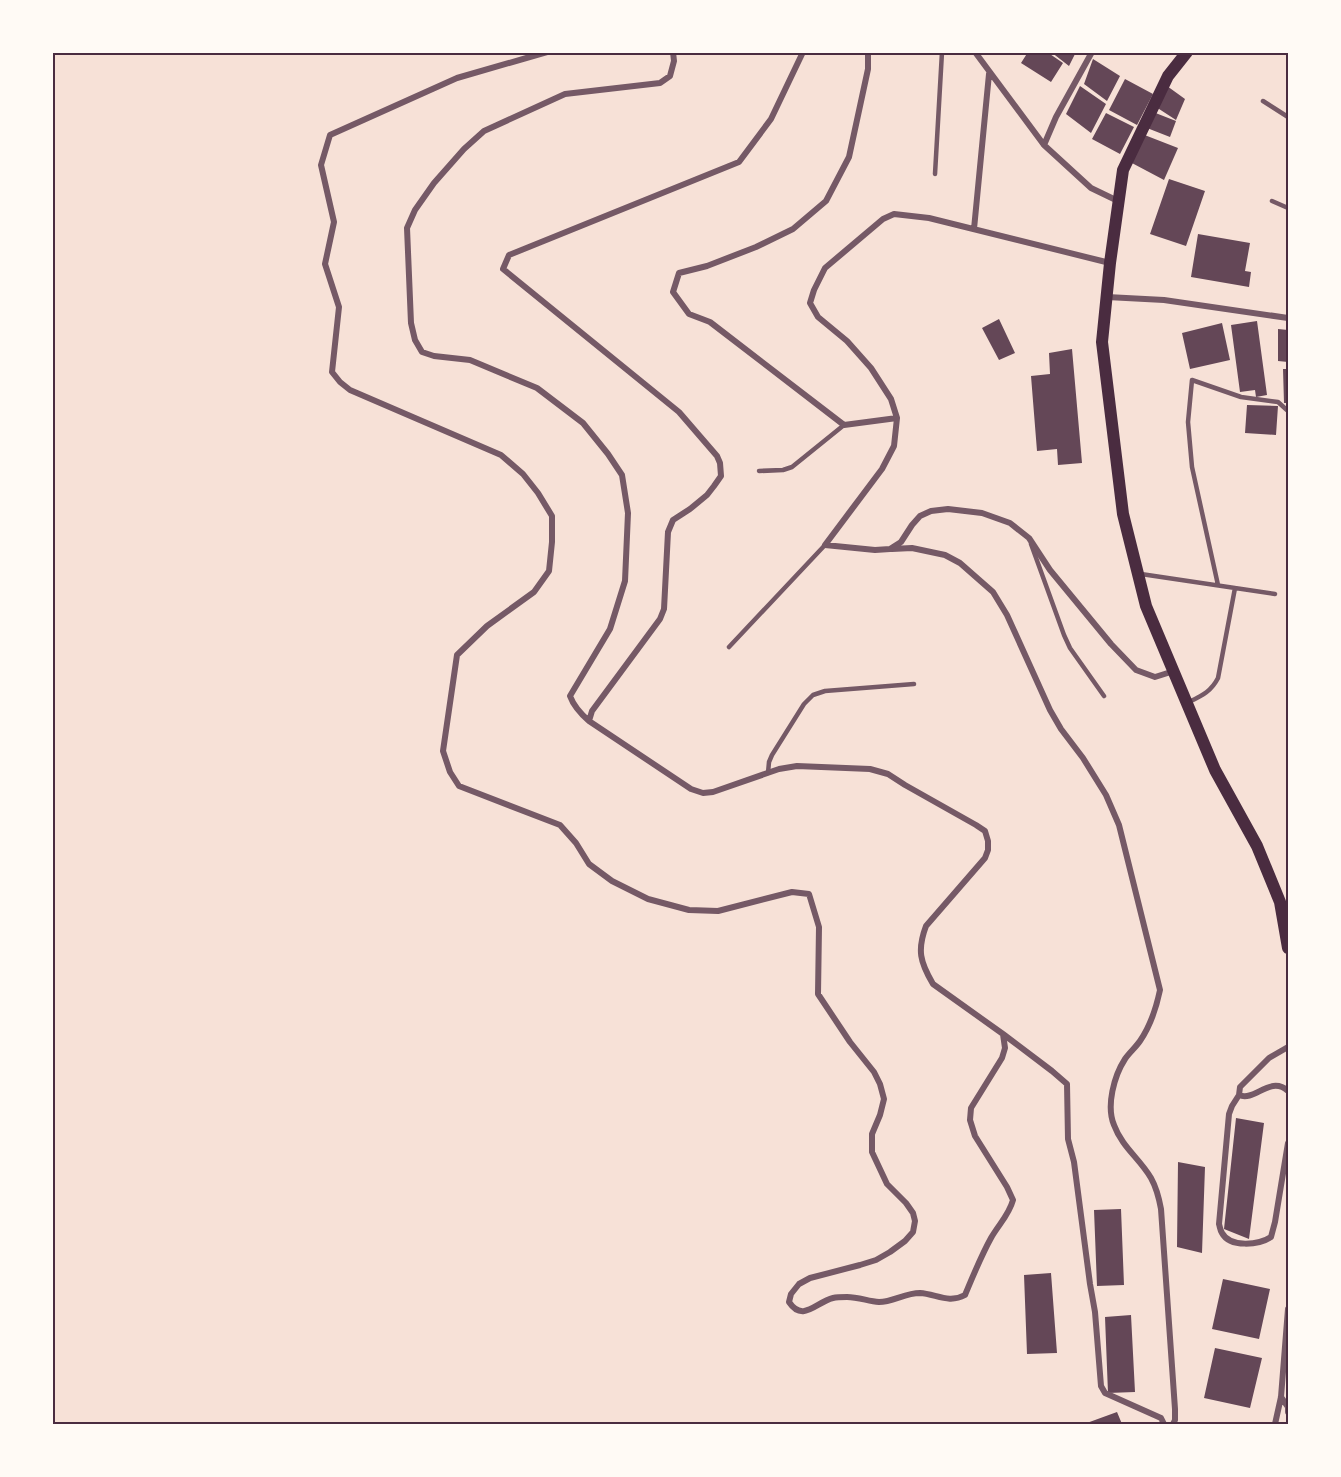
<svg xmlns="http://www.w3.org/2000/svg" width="1341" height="1477" font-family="Commissioner,sans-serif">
<rect width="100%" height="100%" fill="#f7e1d7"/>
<path fill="#644757" d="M 1028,52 L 1047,52 L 1063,63 L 1051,82 L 1021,63 Z
M 1051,52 L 1076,52 L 1069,66 Z
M 1093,59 L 1120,76 L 1107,101 L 1084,84 Z
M 1125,79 L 1153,94 L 1137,125 L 1109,110 Z
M 1080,86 L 1106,104 L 1091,133 L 1066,114 Z
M 1167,86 L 1185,99 L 1176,120 L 1156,107 Z
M 1153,112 L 1176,121 L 1170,137 L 1147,128 Z
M 1106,113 L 1134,127 L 1120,154 L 1092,139 Z
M 1142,134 L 1178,148 L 1164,180 L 1130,162 Z
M 1169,179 L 1205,191 L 1186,246 L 1150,234 Z
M 1198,234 L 1250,243 L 1245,271 L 1251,272 L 1249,287 L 1191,277 Z
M 999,319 L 1015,353 L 999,360 L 982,328 Z
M 1257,321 L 1267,395 L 1256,397 L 1255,390 L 1240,392 L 1231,325 Z
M 1222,323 L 1230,360 L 1190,369 L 1182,333 Z
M 1278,329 L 1288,330 L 1288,362 L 1278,361 Z
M 1072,349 L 1082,463 L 1058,465 L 1057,449 L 1037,451 L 1031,376 L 1050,374 L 1049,353 Z
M 1283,369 L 1288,369 L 1288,403 L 1284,403 Z
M 1247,405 L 1278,406 L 1276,435 L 1245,433 Z
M 1236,1118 L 1264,1123 L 1249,1239 L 1224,1229 Z
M 1178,1162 L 1205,1167 L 1202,1253 L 1177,1247 Z
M 1121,1209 L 1124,1285 L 1097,1286 L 1094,1210 Z
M 1051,1273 L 1057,1353 L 1027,1354 L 1024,1275 Z
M 1223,1279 L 1270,1289 L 1259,1339 L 1212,1329 Z
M 1131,1315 L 1135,1392 L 1108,1393 L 1105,1317 Z
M 1215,1348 L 1262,1358 L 1250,1408 L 1204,1398 Z
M 1117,1412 L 1122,1424 L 1084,1424 Z"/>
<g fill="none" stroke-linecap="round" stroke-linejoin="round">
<path stroke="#755966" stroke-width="4.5" d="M 1263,101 L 1288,117
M 935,174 L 942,52
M 1272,201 L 1288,208
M 759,471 L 783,470 L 792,467 L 844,425
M 1031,544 L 1064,635 L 1070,648 L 1104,696
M 1141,574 L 1275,594
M 1218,585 L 1192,467 L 1188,422 L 1192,380 L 1241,397 L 1278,402 L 1288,411
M 729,647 L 825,545
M 1187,703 C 1201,696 1211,692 1218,678 L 1235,588
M 768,773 L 769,762 L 772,755 L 804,704 L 813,695 L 825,691 L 914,684"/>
<path stroke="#755966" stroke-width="6" d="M 547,52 L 457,78 L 330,135 L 321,165 L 334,222 L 325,264 L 339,307 L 332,372 L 340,382 L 350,390 L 501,455 L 523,474 L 538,493 L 552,516 L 552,542 L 549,571 L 534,592 L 487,626 L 457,655 L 443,751 L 450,772 L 459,786 L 560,825 L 576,843 L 589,864 L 612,881 L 648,899 L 689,910 L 718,911 L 792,892 L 809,894 L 819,927 L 818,994 L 850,1042 L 874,1072 L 880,1084 L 884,1099 L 880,1115 L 872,1134 L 872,1152 L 887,1184 L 906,1203 L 913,1213 L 915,1221 L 913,1232 L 905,1241 L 890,1252 L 876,1260 L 860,1265 L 810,1278 L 799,1284 L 791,1294 L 789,1302 C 803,1323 816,1302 833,1298 C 837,1297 842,1297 847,1297 C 858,1297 868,1301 879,1302 C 893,1302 905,1293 920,1293 C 936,1294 949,1304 965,1295 C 973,1276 981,1256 991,1238 C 999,1224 1009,1215 1013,1200 L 1007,1187 L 975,1136 L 970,1120 L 971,1108 L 1002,1058 L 1005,1048 L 1003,1034 L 933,984 C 920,962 917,950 926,926 L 985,858 L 988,850 L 988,841 L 985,831 L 976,825 L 905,785 L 888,774 L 870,769 L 797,766 L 779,769 L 713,792 L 703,793 L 691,789 L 589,721 C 581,714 574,707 570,696 L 610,629 L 625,581 L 628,513 L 622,475 L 608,454 L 583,423 L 537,388 L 470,360 L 434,356 L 422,352 L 415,340 L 411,323 L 407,228 L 415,210 L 434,183 L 464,149 L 484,131 L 565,94 L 660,83 L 670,76 L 674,61 L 673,52
M 868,52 L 868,69 L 849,157 L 826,201 L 793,229 L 756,247 L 707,266 L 679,273 L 673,292 L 689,314 L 710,322 L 844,425 L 897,418
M 975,52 L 1044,145 L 1091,188 L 1118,201
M 1044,145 L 1056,117 L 1092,52
M 974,229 L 989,74
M 1110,263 L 929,218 L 894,214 L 883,219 L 825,268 L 814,290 L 810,303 L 818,317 L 847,341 L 871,368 L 891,399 L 897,418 L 894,446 L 882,469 L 825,545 L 875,550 L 890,549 L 901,542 L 912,525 L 920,516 L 931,511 L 948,509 L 982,513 L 1010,523 L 1029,538 L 1050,570 L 1111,644 L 1136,670 L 1155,677 L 1174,671
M 1107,297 L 1164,300 L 1288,318
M 892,549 L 912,548 L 945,555 L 960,563 L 993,592 L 1007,615 L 1050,710 L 1061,729 L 1083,758 L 1106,795 L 1119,825 L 1160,990 C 1156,1009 1151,1025 1140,1041 C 1136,1047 1129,1053 1125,1059 C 1114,1076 1106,1106 1114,1125 C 1122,1147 1140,1159 1151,1178 C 1156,1187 1159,1198 1161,1209 L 1175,1409 L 1175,1420 L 1173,1424
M 589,721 L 592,711 L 660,619 L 664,609 L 668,532 L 673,520 L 690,509 L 707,495 L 714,486 L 721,476 L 720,463 L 717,456 L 679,412 L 503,269 L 509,255 L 739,162 L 771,119 L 803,52
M 1003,1034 L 1052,1071 L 1067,1084 L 1068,1139 L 1074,1162 L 1090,1284 L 1095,1312 L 1101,1386 L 1105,1393 L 1161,1418 L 1164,1424
M 1288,1047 L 1269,1058 L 1240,1087 L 1239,1095 L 1232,1106 L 1229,1114 L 1219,1224 C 1220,1227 1220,1230 1222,1233 C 1230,1248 1259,1245 1271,1237 L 1275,1222 L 1288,1143
M 1239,1095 C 1255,1102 1270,1075 1288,1091
M 1281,1397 L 1288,1407 L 1288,1412
M 1275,1424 L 1281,1397 L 1288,1309"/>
<path stroke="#4a2c40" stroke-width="12" d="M 1187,52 L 1168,76 L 1123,170 L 1110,263 L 1102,342 L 1123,514 L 1146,606 L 1215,770 L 1257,846 L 1280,902 L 1288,948"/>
</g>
<rect width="1341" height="1477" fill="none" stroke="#fffaf5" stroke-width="108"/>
<rect x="54" y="54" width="1233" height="1369" fill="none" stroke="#4a2c40" stroke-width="2"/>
</svg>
